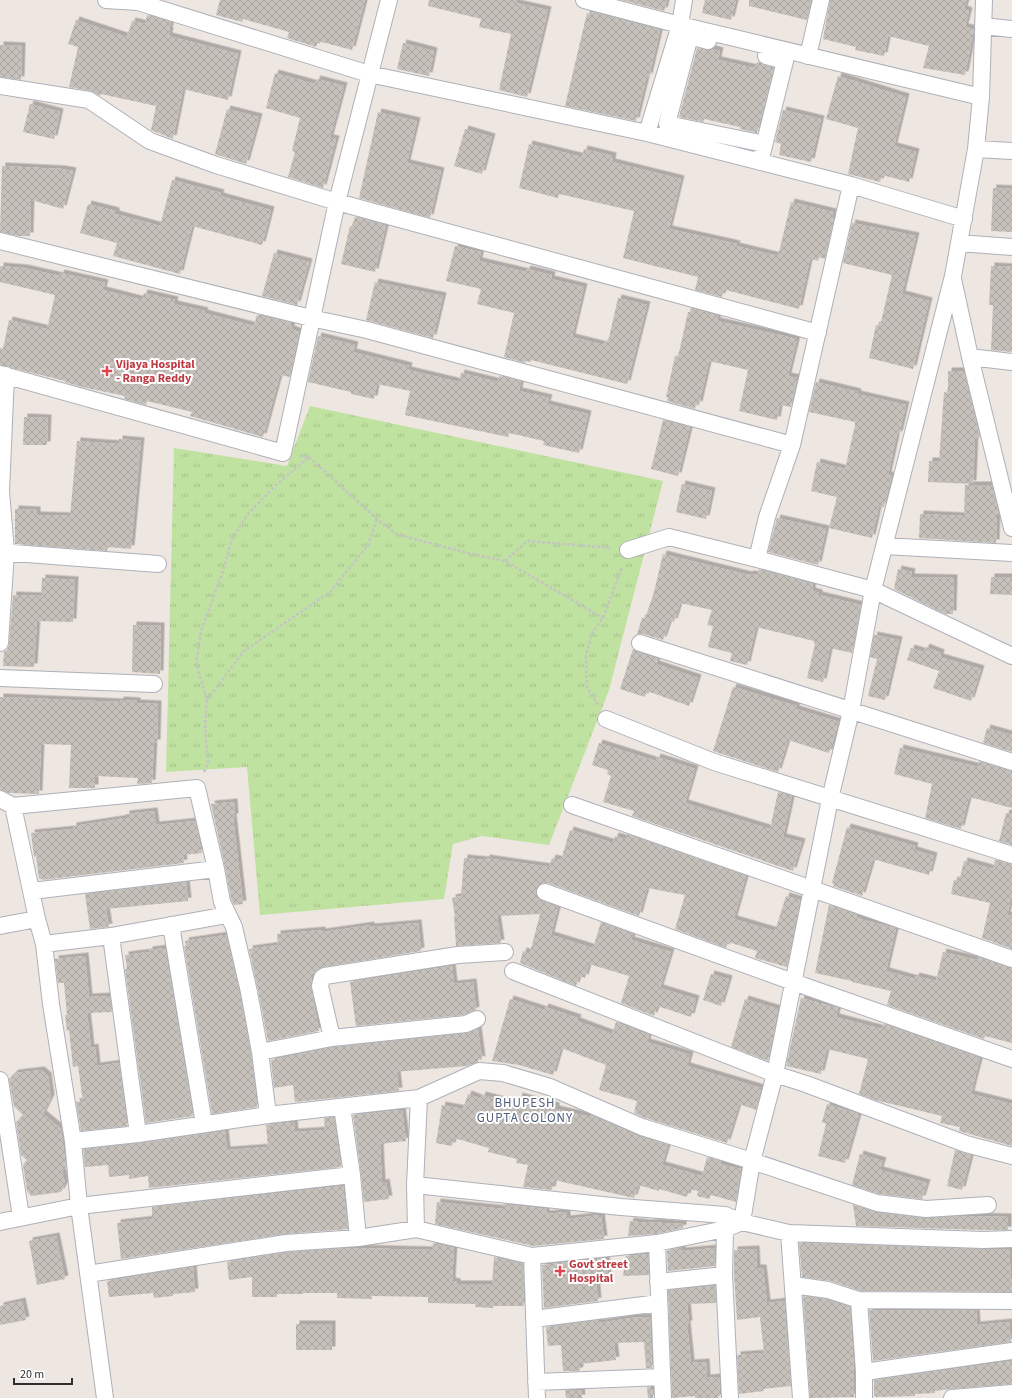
<svg xmlns="http://www.w3.org/2000/svg" width="1012" height="1398" font-family="'Source Sans 3',sans-serif">
<defs>
<pattern id="grass-tufts" width="24" height="20" patternUnits="userSpaceOnUse"><rect width="24" height="20" fill="#c0e2a0"/><path d="M3 7l-1-3M5 7V3M7 7l1-3M15 17l-1-3M17 17v-4M19 17l1-3" fill="none" stroke="#a5c28a"/></pattern>
<pattern id="building-cross-hatch" width="8" height="8" patternUnits="userSpaceOnUse"><rect width="8" height="8" fill="#c7c1bc"/><path d="M0 0l8 8M0 8l8-8" fill="none" stroke="#aba6a2"/></pattern>
<filter id="shadow"><feDropShadow dx="3.5" dy="-3.5" stdDeviation="0" flood-color="#0004"/></filter>
</defs>
<rect width="100%" height="100%" fill="#eee6e1"/>
<path fill="url(#grass-tufts)" d="M 310,406 L 663,481 L 609,690 L 549,845 L 482,836 L 453,844 L 444,899 L 260,915 L 247,767 L 166,772 L 174,448 L 287,466 Z"/>
<path fill="url(#building-cross-hatch)" filter="url(#shadow)" d="M 220,0 L 365,0 L 352,50 L 318,41 L 316,47 L 287,38 L 289,32 L 243,19 L 242,22 L 216,15 Z
M 429,0 L 517,0 L 516,3 L 548,10 L 527,97 L 499,90 L 511,34 L 479,27 L 481,19 L 428,6 Z
M 622,0 L 667,0 L 664,11 Z
M 705,0 L 736,0 L 731,20 L 702,13 Z
M 749,0 L 811,0 L 807,20 L 749,6 Z
M 830,0 L 967,0 L 964,9 L 969,11 L 965,27 L 974,29 L 965,75 L 923,68 L 929,46 L 888,36 L 884,56 L 855,50 L 856,47 L 823,39 Z
M 592,12 L 660,30 L 649,77 L 647,76 L 636,121 L 565,106 L 587,13 L 591,15 Z
M 147,15 L 171,22 L 169,31 L 170,31 L 169,36 L 238,54 L 228,100 L 183,89 L 173,139 L 151,130 L 156,106 L 101,94 L 100,96 L 91,91 L 69,87 L 78,47 L 68,44 L 76,20 L 127,37 L 132,21 L 145,24 Z
M 403,43 L 434,51 L 429,76 L 397,69 Z
M 0,45 L 22,46 L 21,80 L 0,77 Z
M 697,48 L 706,50 L 713,49 L 720,51 L 718,60 L 755,68 L 757,62 L 774,68 L 757,133 L 740,129 L 740,127 L 704,119 L 703,122 L 679,117 Z
M 275,73 L 315,84 L 317,79 L 344,86 L 330,138 L 336,139 L 323,188 L 288,177 L 295,152 L 292,151 L 300,118 L 266,108 Z
M 838,76 L 906,97 L 894,146 L 916,152 L 909,182 L 882,175 L 880,182 L 848,174 L 858,128 L 826,119 Z
M 30,104 L 60,112 L 54,139 L 23,132 Z
M 227,109 L 259,117 L 246,164 L 215,154 Z
M 783,110 L 821,119 L 811,162 L 779,155 L 781,144 L 775,142 Z
M 378,112 L 417,121 L 407,163 L 441,171 L 430,218 L 359,198 Z
M 465,129 L 492,137 L 482,174 L 454,166 Z
M 529,144 L 582,157 L 584,149 L 613,156 L 612,162 L 681,179 L 669,229 L 737,244 L 736,246 L 778,256 L 791,202 L 833,212 L 832,218 L 834,219 L 825,259 L 819,257 L 818,261 L 810,259 L 799,309 L 726,290 L 726,292 L 723,292 L 722,297 L 695,290 L 698,277 L 623,258 L 634,211 L 559,194 L 558,198 L 519,188 Z
M 2,166 L 62,169 L 73,171 L 63,209 L 31,200 L 30,236 L 18,236 L 0,232 Z
M 172,180 L 221,193 L 220,196 L 271,210 L 262,245 L 192,226 L 180,274 L 113,256 L 117,243 L 80,233 L 88,204 L 116,211 L 116,214 L 160,226 Z
M 993,188 L 1012,189 L 1012,232 L 991,231 Z
M 355,217 L 386,225 L 375,272 L 341,264 L 350,226 L 352,226 Z
M 852,223 L 916,236 L 902,294 L 929,301 L 913,369 L 869,358 L 876,325 L 880,326 L 892,275 L 843,263 Z
M 455,246 L 481,252 L 479,261 L 526,272 L 527,269 L 552,275 L 551,279 L 584,287 L 572,337 L 604,345 L 605,341 L 608,342 L 618,298 L 647,305 L 627,384 L 531,360 L 531,362 L 526,361 L 525,363 L 504,357 L 514,313 L 477,304 L 481,289 L 446,281 Z
M 274,253 L 309,262 L 297,305 L 262,296 Z
M 0,266 L 24,268 L 60,276 L 61,273 L 105,283 L 103,290 L 142,300 L 144,293 L 175,300 L 174,304 L 205,311 L 204,313 L 254,326 L 257,315 L 292,323 L 291,329 L 299,332 L 290,377 L 280,375 L 263,437 L 190,416 L 192,412 L 147,401 L 146,405 L 124,399 L 125,396 L 82,387 L 65,382 L 65,381 L 0,365 L 0,348 L 3,349 L 9,320 L 47,329 L 55,295 L 0,282 Z
M 991,266 L 1012,267 L 1012,352 L 991,350 L 993,305 L 989,305 Z
M 375,282 L 443,296 L 433,338 L 366,320 Z
M 691,308 L 718,316 L 717,321 L 797,339 L 788,376 L 797,378 L 791,407 L 780,405 L 777,420 L 739,411 L 748,370 L 709,361 L 699,405 L 696,404 L 695,409 L 667,401 L 668,397 L 666,397 L 675,356 L 678,357 L 688,312 L 690,312 Z
M 318,336 L 355,345 L 353,352 L 409,366 L 408,370 L 459,382 L 461,373 L 498,382 L 499,376 L 521,381 L 519,391 L 549,398 L 547,404 L 588,414 L 579,453 L 543,445 L 544,441 L 509,433 L 508,437 L 405,415 L 410,391 L 377,384 L 374,399 L 351,394 L 351,392 L 308,382 Z
M 948,371 L 964,371 L 980,438 L 975,437 L 973,484 L 928,482 L 929,461 L 939,461 L 944,392 L 948,393 Z
M 816,382 L 858,392 L 857,394 L 906,405 L 899,435 L 897,434 L 888,475 L 892,476 L 884,507 L 879,506 L 872,538 L 829,528 L 837,497 L 811,491 L 817,462 L 845,469 L 855,425 L 855,422 L 809,412 Z
M 24,417 L 48,418 L 47,445 L 23,445 Z
M 663,420 L 690,427 L 678,476 L 651,469 Z
M 119,439 L 141,441 L 131,549 L 108,547 L 107,551 L 15,544 L 15,509 L 37,510 L 37,515 L 70,516 L 77,441 L 119,444 Z
M 682,484 L 712,491 L 706,519 L 676,512 Z
M 965,485 L 992,485 L 999,515 L 997,515 L 996,543 L 919,538 L 920,514 L 964,516 Z
M 777,518 L 826,529 L 818,565 L 768,552 Z
M 663,554 L 749,575 L 750,574 L 758,575 L 759,569 L 813,584 L 812,591 L 819,593 L 819,595 L 861,605 L 852,653 L 830,648 L 823,682 L 807,678 L 815,644 L 814,644 L 814,641 L 756,627 L 747,665 L 730,661 L 732,653 L 708,647 L 713,626 L 707,625 L 712,610 L 680,603 L 674,622 L 670,620 L 663,640 L 643,634 L 637,634 L 642,618 L 645,619 L 654,592 Z
M 898,569 L 912,572 L 911,577 L 954,578 L 953,614 L 945,614 L 894,589 Z
M 991,577 L 1012,577 L 1012,595 L 990,594 Z
M 42,578 L 75,580 L 73,622 L 37,621 L 34,667 L 3,666 L 4,652 L 8,649 L 9,644 L 13,595 L 41,596 Z
M 133,625 L 161,626 L 160,674 L 132,672 Z
M 874,635 L 899,640 L 885,700 L 868,696 L 877,659 L 870,657 Z
M 926,647 L 941,653 L 940,657 L 981,669 L 971,701 L 933,688 L 939,671 L 907,660 L 911,648 L 924,652 Z
M 633,649 L 637,652 L 658,659 L 656,664 L 698,678 L 689,706 L 647,691 L 645,697 L 620,689 Z
M 733,687 L 797,706 L 796,709 L 839,722 L 829,753 L 788,740 L 778,772 L 713,751 Z
M 0,697 L 120,702 L 120,700 L 137,701 L 137,703 L 158,704 L 157,743 L 154,743 L 152,783 L 137,784 L 138,778 L 95,776 L 95,788 L 69,788 L 71,745 L 41,744 L 39,794 L 9,793 L 0,790 Z
M 987,728 L 1012,735 L 1012,752 L 983,743 Z
M 599,743 L 656,761 L 657,757 L 695,769 L 685,803 L 770,829 L 778,792 L 792,796 L 783,837 L 802,842 L 793,871 L 632,816 L 634,811 L 603,802 L 611,776 L 607,774 L 608,770 L 592,765 Z
M 900,748 L 978,767 L 979,761 L 1012,771 L 1012,808 L 969,797 L 961,829 L 925,818 L 932,784 L 894,774 Z
M 234,802 L 235,817 L 233,817 L 243,904 L 234,905 L 231,899 L 225,867 L 211,804 Z
M 154,811 L 156,825 L 195,821 L 202,853 L 183,855 L 184,863 L 42,880 L 42,879 L 39,879 L 36,856 L 34,857 L 31,833 L 73,829 L 73,826 L 126,818 L 126,814 Z
M 1006,813 L 1012,814 L 1012,845 L 999,841 Z
M 847,827 L 915,846 L 914,850 L 934,856 L 929,875 L 873,859 L 862,896 L 833,886 L 834,884 L 832,883 Z
M 570,830 L 613,843 L 615,836 L 626,839 L 627,834 L 746,876 L 734,919 L 775,931 L 786,896 L 800,900 L 787,967 L 755,958 L 757,951 L 728,942 L 726,948 L 675,929 L 685,895 L 647,888 L 639,916 L 548,883 L 544,883 L 539,885 L 536,888 L 536,893 L 538,898 L 541,901 L 558,907 L 551,935 L 593,948 L 601,922 L 633,934 L 631,940 L 671,952 L 660,988 L 696,999 L 691,1017 L 657,1006 L 654,1016 L 621,1003 L 629,976 L 589,964 L 585,978 L 579,976 L 576,986 L 520,963 L 523,951 L 530,953 L 540,914 L 497,916 L 501,943 L 456,946 L 454,916 L 455,916 L 452,898 L 461,896 L 464,858 L 486,860 L 486,858 L 549,867 L 552,858 L 561,860 Z
M 995,860 L 1012,864 L 1012,895 L 1007,915 L 1012,916 L 1012,949 L 982,938 L 990,903 L 951,894 L 954,880 L 959,881 L 964,861 L 993,869 Z
M 186,882 L 188,901 L 106,909 L 109,927 L 90,929 L 85,894 Z
M 829,905 L 857,915 L 856,917 L 860,918 L 859,919 L 896,928 L 886,971 L 915,979 L 916,976 L 936,981 L 943,952 L 977,960 L 977,957 L 1012,968 L 1012,1043 L 985,1036 L 984,1039 L 887,1005 L 891,991 L 852,982 L 852,981 L 815,973 Z
M 418,923 L 421,951 L 324,967 L 317,970 L 314,974 L 312,974 L 311,988 L 319,1031 L 268,1041 L 258,990 L 249,949 L 278,945 L 277,934 L 322,930 L 322,932 L 371,925 L 371,927 Z
M 226,935 L 240,994 L 251,1053 L 257,1107 L 212,1114 L 184,946 L 186,946 L 185,941 Z
M 165,948 L 193,1116 L 146,1123 L 125,969 L 127,969 L 125,955 L 149,952 L 149,950 Z
M 85,956 L 89,997 L 110,996 L 112,1012 L 87,1013 L 91,1048 L 95,1047 L 97,1066 L 119,1063 L 127,1126 L 81,1131 L 76,1101 L 78,1102 L 83,1102 L 78,1066 L 73,1067 L 69,1030 L 67,1031 L 65,1015 L 67,1015 L 64,983 L 58,983 L 55,959 Z
M 452,966 L 454,984 L 473,982 L 476,1010 L 463,1015 L 356,1026 L 350,982 Z
M 711,974 L 729,979 L 721,1006 L 703,1000 Z
M 801,998 L 838,1008 L 836,1017 L 882,1029 L 883,1024 L 980,1058 L 971,1094 L 1012,1104 L 1012,1146 L 959,1131 L 960,1127 L 940,1123 L 942,1116 L 875,1100 L 859,1094 L 868,1059 L 827,1049 L 821,1074 L 786,1066 Z
M 510,999 L 544,1010 L 545,1007 L 578,1018 L 577,1021 L 612,1034 L 616,1022 L 649,1035 L 647,1042 L 690,1055 L 687,1066 L 761,1088 L 756,1110 L 739,1104 L 727,1143 L 645,1118 L 634,1113 L 637,1101 L 599,1090 L 606,1065 L 561,1048 L 553,1075 L 519,1065 L 492,1061 Z
M 745,999 L 778,1009 L 768,1061 L 731,1047 Z
M 478,1029 L 482,1060 L 478,1059 L 478,1062 L 467,1066 L 394,1072 L 397,1073 L 399,1091 L 295,1102 L 293,1085 L 274,1088 L 271,1060 L 333,1047 L 467,1033 Z
M 41,1070 L 48,1076 L 51,1098 L 43,1114 L 61,1129 L 66,1168 L 62,1169 L 65,1184 L 61,1192 L 31,1196 L 27,1191 L 23,1165 L 27,1160 L 21,1155 L 16,1122 L 23,1115 L 14,1106 L 9,1079 L 15,1073 Z
M 468,1094 L 481,1099 L 482,1095 L 518,1104 L 519,1096 L 556,1106 L 556,1109 L 591,1117 L 591,1115 L 638,1136 L 668,1145 L 662,1165 L 702,1176 L 707,1157 L 721,1161 L 720,1164 L 741,1169 L 736,1202 L 711,1195 L 709,1199 L 697,1196 L 698,1191 L 689,1189 L 687,1197 L 659,1189 L 659,1191 L 638,1185 L 634,1198 L 554,1180 L 552,1190 L 523,1187 L 528,1165 L 516,1163 L 517,1159 L 488,1152 L 489,1148 L 454,1138 L 452,1146 L 436,1143 L 442,1105 L 463,1109 Z
M 827,1104 L 859,1114 L 845,1163 L 818,1156 L 826,1124 L 822,1122 Z
M 402,1110 L 406,1141 L 380,1144 L 382,1183 L 386,1182 L 389,1199 L 364,1202 L 361,1174 L 353,1115 Z
M 334,1117 L 341,1167 L 149,1188 L 148,1176 L 129,1179 L 129,1175 L 109,1177 L 108,1165 L 85,1167 L 83,1149 L 139,1143 L 225,1131 L 227,1150 L 268,1147 L 266,1125 L 294,1122 L 295,1132 L 325,1130 L 324,1118 Z
M 955,1150 L 971,1155 L 962,1190 L 947,1186 Z
M 860,1154 L 883,1161 L 880,1170 L 927,1183 L 922,1199 L 879,1194 L 852,1185 Z
M 343,1186 L 348,1229 L 285,1234 L 121,1259 L 117,1223 L 152,1219 L 152,1207 Z
M 437,1202 L 503,1209 L 503,1204 L 547,1209 L 546,1214 L 567,1212 L 567,1219 L 601,1215 L 604,1239 L 533,1246 L 435,1224 Z
M 853,1205 L 876,1212 L 925,1218 L 967,1216 L 1008,1217 L 1008,1230 L 983,1230 L 856,1226 Z
M 630,1221 L 647,1223 L 662,1222 L 662,1223 L 683,1224 L 683,1228 L 656,1234 L 628,1236 Z
M 56,1236 L 65,1279 L 37,1285 L 29,1241 Z
M 433,1243 L 454,1248 L 452,1281 L 457,1282 L 457,1284 L 492,1284 L 494,1257 L 523,1264 L 524,1306 L 493,1306 L 493,1308 L 475,1307 L 475,1304 L 428,1303 L 428,1297 L 372,1296 L 372,1299 L 337,1298 L 337,1293 L 303,1293 L 303,1294 L 277,1294 L 277,1297 L 252,1297 L 252,1277 L 229,1280 L 227,1262 L 287,1252 L 350,1248 L 432,1250 Z
M 799,1243 L 983,1249 L 1009,1249 L 1012,1292 L 861,1291 L 831,1281 L 802,1277 Z
M 682,1247 L 682,1251 L 715,1248 L 715,1266 L 668,1271 L 667,1251 Z
M 756,1249 L 757,1268 L 763,1268 L 767,1303 L 784,1301 L 791,1386 L 763,1389 L 764,1391 L 739,1394 L 737,1355 L 764,1353 L 760,1317 L 737,1320 L 734,1275 L 734,1250 Z
M 648,1254 L 649,1275 L 623,1276 L 626,1256 Z
M 606,1258 L 608,1278 L 596,1278 L 598,1301 L 544,1308 L 542,1265 Z
M 193,1267 L 195,1292 L 173,1294 L 173,1296 L 154,1298 L 153,1293 L 109,1297 L 107,1281 Z
M 715,1286 L 716,1303 L 687,1304 L 689,1324 L 687,1324 L 691,1363 L 706,1362 L 707,1378 L 719,1377 L 720,1396 L 718,1396 L 718,1398 L 695,1398 L 695,1396 L 672,1398 L 668,1290 Z
M 803,1296 L 826,1299 L 850,1307 L 854,1372 L 854,1397 L 810,1398 Z
M 22,1301 L 26,1320 L 0,1325 L 0,1306 Z
M 869,1310 L 976,1310 L 977,1325 L 1009,1322 L 1011,1342 L 873,1361 Z
M 650,1317 L 652,1368 L 646,1368 L 644,1342 L 614,1343 L 616,1360 L 580,1364 L 580,1369 L 579,1371 L 563,1371 L 561,1345 L 548,1346 L 546,1327 L 599,1320 L 599,1323 L 631,1318 Z
M 296,1324 L 332,1324 L 332,1350 L 296,1350 Z
M 1012,1361 L 1012,1384 L 951,1389 L 935,1391 L 935,1393 L 915,1394 L 915,1396 L 876,1397 L 876,1396 L 874,1396 L 874,1380 Z
M 647,1387 L 653,1387 L 653,1398 L 648,1398 Z
M 565,1390 L 581,1390 L 582,1398 L 566,1398 Z"/>
<g fill="none" stroke-linecap="round" stroke-linejoin="round">
<defs>
<path id="minor" d="M 106,0 L 138,2 L 369,74 L 647,133 L 851,185 L 964,219
M 584,0 L 680,25 L 981,97
M 983,26 L 1012,29
M 708,41 L 690,36 L 667,124 L 764,144
M 808,56 L 821,0
M 0,86 L 89,100 L 150,141 L 216,165 L 337,202 L 818,333
M 647,133 L 680,25 L 684,0
M 976,149 L 1012,151
M 760,162 L 785,61 L 766,56
M 0,241 L 311,318 L 367,330 L 792,445 L 851,185
M 959,243 L 1012,247
M 953,279 L 970,357 L 1012,528
M 970,357 L 1012,362
M 0,374 L 283,453 L 337,202 L 389,0
M 884,546 L 1012,553
M 628,550 L 669,537 L 757,559 L 873,590 L 1012,656
M 0,552 L 158,564
M 757,559 L 767,517 L 792,445
M 0,643 L 6,552 L 1,491 L 6,375
M 640,643 L 1012,762
M 0,678 L 154,684
M 606,719 L 714,762 L 1012,855
M 0,799 L 13,806 L 37,919 L 44,944 L 51,1004 L 73,1141 L 79,1206 L 105,1398
M 572,805 L 1012,959
M 13,806 L 197,788 L 216,869 L 222,902 L 234,927 L 249,992 L 260,1052 L 268,1115
M 32,891 L 216,869
M 545,892 L 793,982 L 1012,1059
M 171,925 L 204,1124
M 0,926 L 37,919
M 111,936 L 138,1134
M 44,944 L 111,936 L 227,915
M 513,971 L 775,1074 L 806,1084 L 966,1144 L 1012,1156
M 332,1038 L 320,986 L 322,978 L 325,976 L 458,955 L 505,952
M 260,1052 L 332,1038 L 466,1024 L 477,1019
M 0,1080 L 21,1217
M 342,1107 L 352,1175 L 358,1238
M 73,1141 L 138,1134 L 268,1115 L 419,1098 L 479,1071 L 503,1073 L 550,1087 L 642,1127 L 752,1161 L 877,1203 L 926,1209 L 988,1205
M 415,1185 L 621,1207 L 725,1215 L 742,1222 L 789,1233 L 983,1240 L 1012,1239
M 0,1222 L 79,1206 L 352,1175
M 416,1229 L 415,1185 L 419,1098
M 789,1233 L 801,1398
M 657,1243 L 663,1398
M 532,1256 L 537,1398
M 88,1274 L 286,1243 L 358,1238 L 416,1229 L 532,1256 L 657,1243 L 725,1229
M 658,1282 L 724,1275
M 793,1285 L 828,1290 L 859,1300 L 1012,1301
M 859,1300 L 864,1372 L 864,1398
M 534,1319 L 659,1303
M 864,1372 L 1012,1351
M 536,1382 L 662,1377
M 730,1398 L 724,1275 L 725,1229 L 742,1222 L 752,1161 L 775,1074 L 830,799 L 851,711 L 873,590 L 953,276 L 959,243 L 976,149 L 981,97 L 984,0
M 952,1398 L 1012,1393"/>
</defs>
<use href="#minor" stroke="#adb1b9" stroke-width="18"/>
<path stroke="#c4c4c4" stroke-width="2.5" stroke-dasharray="3 2" stroke-linecap="butt" d="M 299,456 L 309,457 L 377,519 L 396,534 L 463,552 L 505,561 L 603,618
M 505,561 L 527,541 L 611,548
M 207,700 L 244,651 L 330,592 L 368,545 L 377,519
M 598,705 L 587,688 L 586,655 L 592,633 L 603,618 L 622,567
M 204,772 L 208,763 L 205,728 L 207,700 L 196,663 L 201,631 L 223,571 L 232,539 L 247,515 L 276,485 L 309,457"/>
<use href="#minor" stroke="#fff" stroke-width="16"/>
</g>
<g fill="#e0444e" stroke="#fff" stroke-width="1.5">
<path d="M105 365h4v4h4v4h-4v4h-4v-4h-4v-4h4z"/>
<path d="M558 1265h4v4h4v4h-4v4h-4v-4h-4v-4h4z"/>
</g>
<g text-anchor="middle" dominant-baseline="central" stroke-width="4" stroke-linejoin="round" paint-order="stroke">
<g font-size="12" font-weight="bold" fill="#be3a42" stroke="#fff" text-anchor="start">
<text x="116" y="364">Vijaya Hospital<tspan x="116" dy="14">- Ranga Reddy</tspan></text>
<text x="569" y="1264">Govt street<tspan x="569" dy="14">Hospital</tspan></text>
</g>
<g font-size="13" letter-spacing="1" fill="#4e5e7d" stroke="#fff">
<text x="525" y="1103">BHUPESH<tspan x="525" dy="15">GUPTA COLONY</tspan></text>
</g>
</g>
<path d="M14 1378v6h58v-6" fill="none" stroke="#2d2d2d" stroke-width="2"/>
<text x="20" y="1378" font-size="12" fill="#2d2d2d" stroke="#ffffff" stroke-width="3" paint-order="stroke">20 m</text>
</svg>
